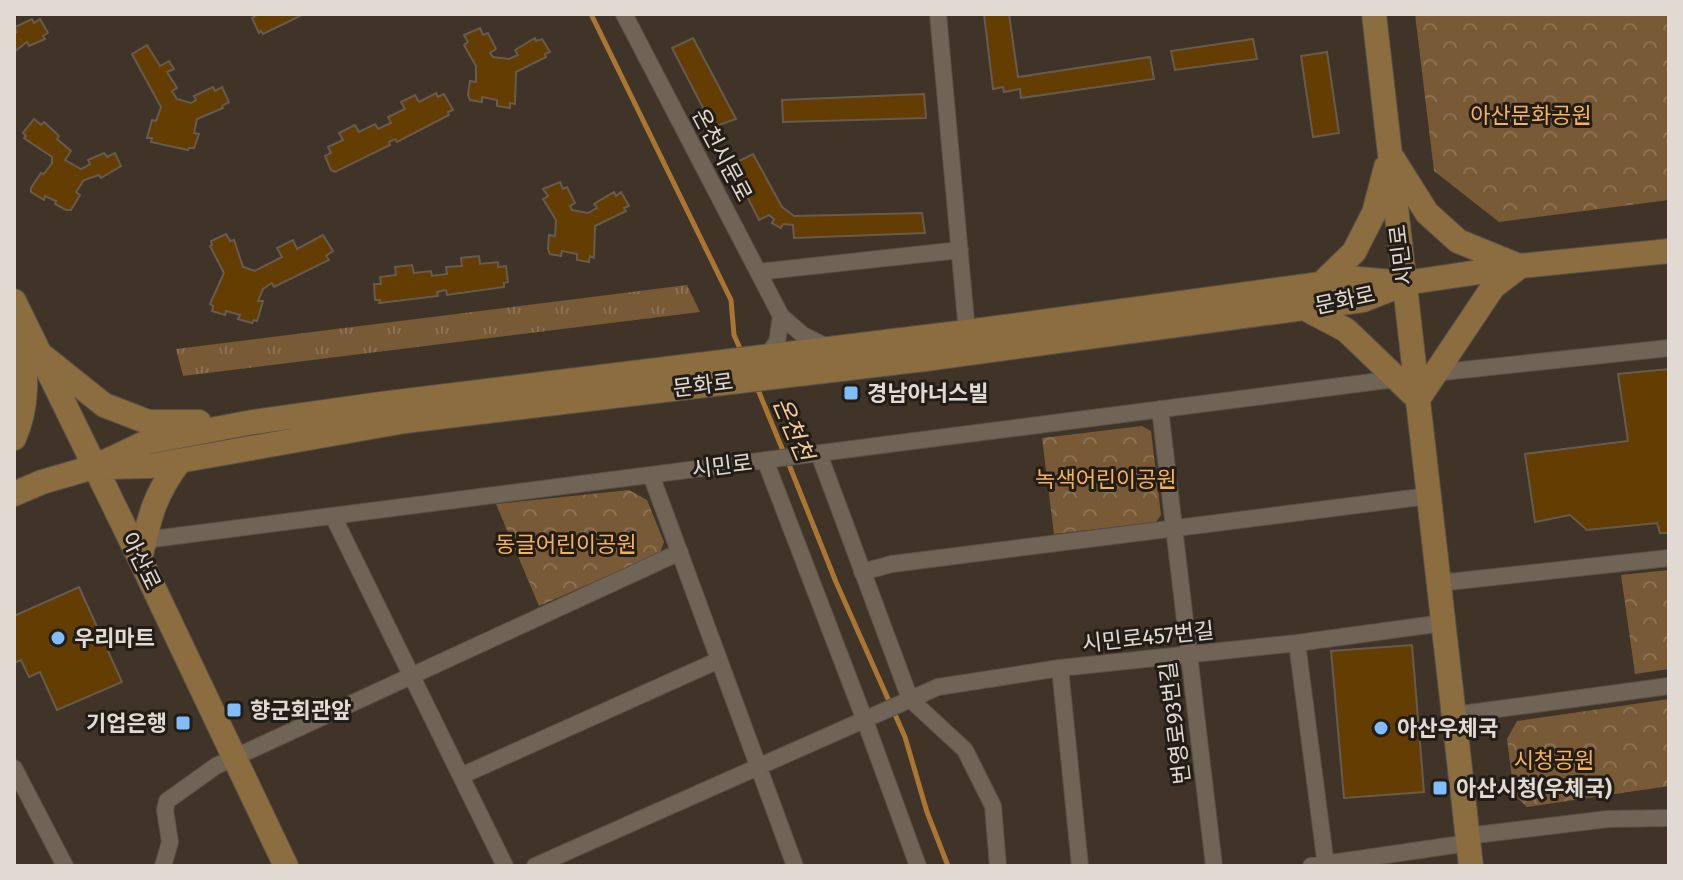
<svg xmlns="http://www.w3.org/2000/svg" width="1683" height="880" font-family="'Fira Sans','Noto Sans KR',sans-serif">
<defs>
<pattern id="grass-tufts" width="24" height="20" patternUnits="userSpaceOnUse" patternTransform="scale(2)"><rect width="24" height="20" fill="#785a36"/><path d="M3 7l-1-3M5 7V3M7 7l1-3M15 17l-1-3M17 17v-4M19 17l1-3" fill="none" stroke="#8b7152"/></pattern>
<pattern id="forest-crowns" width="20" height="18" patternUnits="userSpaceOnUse" patternTransform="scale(2)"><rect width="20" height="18" fill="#785a36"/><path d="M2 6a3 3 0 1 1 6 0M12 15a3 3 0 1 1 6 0" fill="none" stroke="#8b7152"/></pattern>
</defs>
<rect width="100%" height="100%" fill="#3f3427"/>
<path fill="url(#grass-tufts)" d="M 687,285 L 700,312 L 183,376 L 176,349 Z"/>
<path fill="url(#forest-crowns)" d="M 1415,14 L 1669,14 L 1669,200 L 1499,222 L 1434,171 Z
M 1142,426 L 1151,431 L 1161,515 L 1156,522 L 1054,534 L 1042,438 Z
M 629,490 L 647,500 L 664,542 L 660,553 L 539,606 L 496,504 Z
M 1669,570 L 1669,669 L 1635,674 L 1621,575 Z
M 1669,699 L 1669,786 L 1527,807 L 1514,795 L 1507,739 L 1517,721 Z"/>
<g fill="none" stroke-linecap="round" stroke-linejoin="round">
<path stroke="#aa7633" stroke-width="5" d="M 591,14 L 731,300 L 734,335 L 742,353
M 756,385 L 784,453
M 788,462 L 836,582 L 905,737 L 927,812 L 948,866"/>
</g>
<path fill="#633d02" stroke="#685b4e" stroke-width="2" d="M 304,14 L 263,34 L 261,31 L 259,33 L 252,18 L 259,14 Z
M 984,14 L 1009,14 L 1018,77 L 1150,57 L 1154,79 L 1021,98 L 1020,89 L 1004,92 L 1003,87 L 993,89 Z
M 32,19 L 34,23 L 40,19 L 48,33 L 43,36 L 45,39 L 29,46 L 27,42 L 14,52 L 14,34 L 17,32 L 15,27 Z
M 480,28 L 483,35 L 488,33 L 496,49 L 490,53 L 493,57 L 509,59 L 518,55 L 515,50 L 535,38 L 536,41 L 542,39 L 550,52 L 545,54 L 546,57 L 516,72 L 515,104 L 510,103 L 510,108 L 497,106 L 497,100 L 482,97 L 482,102 L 470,100 L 468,95 L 470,81 L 476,82 L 476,66 L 464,45 L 468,42 L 464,35 Z
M 693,38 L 736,119 L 713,127 L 672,48 Z
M 1253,39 L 1257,59 L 1175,70 L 1171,51 Z
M 147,45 L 160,66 L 169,61 L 174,69 L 167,72 L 177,88 L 172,91 L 177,99 L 191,103 L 196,100 L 194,96 L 213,87 L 215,91 L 222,87 L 229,102 L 222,106 L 223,108 L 197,119 L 194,133 L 199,134 L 194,148 L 189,148 L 188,150 L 151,142 L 152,138 L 147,138 L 152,120 L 156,121 L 161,107 L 132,54 Z
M 1327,52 L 1339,133 L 1313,137 L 1301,56 Z
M 436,93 L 438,97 L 444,94 L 453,110 L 448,112 L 449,115 L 397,142 L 395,139 L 389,142 L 390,145 L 335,172 L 331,170 L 325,156 L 331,153 L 328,147 L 343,140 L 339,133 L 355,125 L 359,132 L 375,124 L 378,129 L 391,123 L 388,117 L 405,109 L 401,102 L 415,95 L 419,102 Z
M 924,94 L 926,118 L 783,122 L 782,100 Z
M 34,119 L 41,125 L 44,122 L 59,136 L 57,139 L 71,151 L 65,160 L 81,169 L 90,164 L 88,160 L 104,153 L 107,157 L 115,153 L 121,166 L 101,178 L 99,175 L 84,180 L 76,192 L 80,195 L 71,210 L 66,210 L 55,204 L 56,201 L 45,196 L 44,200 L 31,192 L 31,188 L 41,173 L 44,174 L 52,163 L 52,157 L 24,138 L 26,136 L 23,133 Z
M 753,154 L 782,207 L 794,216 L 922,213 L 925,233 L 794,238 L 793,225 L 783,224 L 781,228 L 772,223 L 774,219 L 769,215 L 759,220 L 731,165 Z
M 560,182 L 563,189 L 567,187 L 575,203 L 570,206 L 572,210 L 588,213 L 597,208 L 594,204 L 614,192 L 616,196 L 621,192 L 629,206 L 624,208 L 626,211 L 595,226 L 594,258 L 590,256 L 589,262 L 577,260 L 577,254 L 562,251 L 561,256 L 550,254 L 548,249 L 549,235 L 555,236 L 556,220 L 543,199 L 548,196 L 543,189 Z
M 226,234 L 230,241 L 234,240 L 243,267 L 255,271 L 282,257 L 277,248 L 293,240 L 297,249 L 323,235 L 333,251 L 326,256 L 329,260 L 274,287 L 272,283 L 263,289 L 258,301 L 263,301 L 257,321 L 254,320 L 252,323 L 238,319 L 240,315 L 226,311 L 225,315 L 212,311 L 213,306 L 210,304 L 224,273 L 210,246 L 212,245 L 211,241 Z
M 479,256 L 480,264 L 498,262 L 498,267 L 506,266 L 508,282 L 504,283 L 504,287 L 447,295 L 446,290 L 437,292 L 438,296 L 379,303 L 380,300 L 375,300 L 374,284 L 381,284 L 380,277 L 396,275 L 395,267 L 412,265 L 414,273 L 431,271 L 432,276 L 447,274 L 446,267 L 462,266 L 461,258 Z
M 1669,369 L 1669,533 L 1660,533 L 1657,523 L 1587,530 L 1570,515 L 1535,522 L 1525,454 L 1628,441 L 1618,374 Z
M 79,587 L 122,682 L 57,710 L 40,672 L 29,677 L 21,660 L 14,663 L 14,616 Z
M 1412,645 L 1424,792 L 1344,798 L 1331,651 Z"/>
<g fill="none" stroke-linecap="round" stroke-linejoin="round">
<defs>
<path id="street" d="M 624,14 L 781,316 L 803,335 L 829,348
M 938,14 L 967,332
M 758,272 L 960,250
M 765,358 L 777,342 L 781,316
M 1434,373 L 1669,348
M 1160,409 L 1214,866
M 819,454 L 910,699 L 965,750 L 993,806 L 998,866
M 765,460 L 864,718 L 918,866
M 651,475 L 795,866
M 333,516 L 505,866
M 145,540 L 1395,379
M 862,572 L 892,564 L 1429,496
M 1439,583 L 1669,558
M 1297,643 L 1326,866
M 1060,668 L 1080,866
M 1454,715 L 1669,686
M 14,768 L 65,866
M 461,776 L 719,660
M 1467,836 L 1608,819 L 1669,818
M 163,866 L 170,842 L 165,810 L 167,801 L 216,766 L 680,552
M 535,866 L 938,687 L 1060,668 L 1297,643 L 1443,623
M 1311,866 L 1468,843"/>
<path id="secondary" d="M 1374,14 L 1471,866
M 1393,159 L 1427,213 L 1458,241 L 1519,266
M 1321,284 L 1354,252 L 1374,213 L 1386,167
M 14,301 L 140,559 L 286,866
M 1304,308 L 1346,330 L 1418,399 L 1493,287 L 1518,268
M 44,357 L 104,405 L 148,422 L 199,422
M 14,438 C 30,403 25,368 22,331
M 105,467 L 150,466 L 405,421 L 925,359 L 1363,300 L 1401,285
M 14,494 L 42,482 L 94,467 L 147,442 L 253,422 L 381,404 L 967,332 L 1358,279 L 1405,283 L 1520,266 L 1669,251
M 140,559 C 149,519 154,494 180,461"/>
</defs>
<use href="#street" stroke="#5a5046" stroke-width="18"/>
<use href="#secondary" stroke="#5a5046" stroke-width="26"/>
<use href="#street" stroke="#706456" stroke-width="16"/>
<use href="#secondary" stroke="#8b6d3f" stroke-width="24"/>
</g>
<g fill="#81bdfa" stroke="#221d17" stroke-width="3">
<rect x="843" y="385" width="16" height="16" rx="4"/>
<circle cx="58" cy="638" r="8"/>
<rect x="226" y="702" width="16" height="16" rx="4"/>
<rect x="175" y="715" width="16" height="16" rx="4"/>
<circle cx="1381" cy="728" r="8"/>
<rect x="1432" y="780" width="16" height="16" rx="4"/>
</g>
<g text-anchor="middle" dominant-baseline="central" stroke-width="6" stroke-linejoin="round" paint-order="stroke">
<g font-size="22" fill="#fab257" stroke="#221d17">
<text x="1531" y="115">아산문화공원</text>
<text x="1106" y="479">녹색어린이공원</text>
<text x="566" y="544">동글어린이공원</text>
<text x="1554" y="760">시청공원</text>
</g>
<g font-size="22" fill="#e1dad2" stroke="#221d17">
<text transform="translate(722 155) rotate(62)">온천시문로</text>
<text transform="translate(1401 255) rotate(-97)">시민로</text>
<text transform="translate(1345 300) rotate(-12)">문화로</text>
<text transform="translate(703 385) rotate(-7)">문화로</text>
<text transform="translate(722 466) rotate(-7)">시민로</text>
<text transform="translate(141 561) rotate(64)">아산로</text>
<text transform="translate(1148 637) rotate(-6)">시민로457번길</text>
<text transform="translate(1175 723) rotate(-97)">번영로93번길</text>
</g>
<g font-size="22" font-weight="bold" fill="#e1dad2" stroke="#221d17" text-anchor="start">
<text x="867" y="393">경남아너스빌</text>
<text x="74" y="638">우리마트</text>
<text x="250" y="710">향군회관앞</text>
<text x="167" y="723" text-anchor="end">기업은행</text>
<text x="1397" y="728">아산우체국</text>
<text x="1456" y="788">아산시청(우체국)</text>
</g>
<g font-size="24" font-style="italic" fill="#f7cb99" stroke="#221d17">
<text transform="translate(793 429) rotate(67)">온천천</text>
</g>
</g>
<rect width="1683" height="880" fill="none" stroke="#e1dad2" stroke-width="32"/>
</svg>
